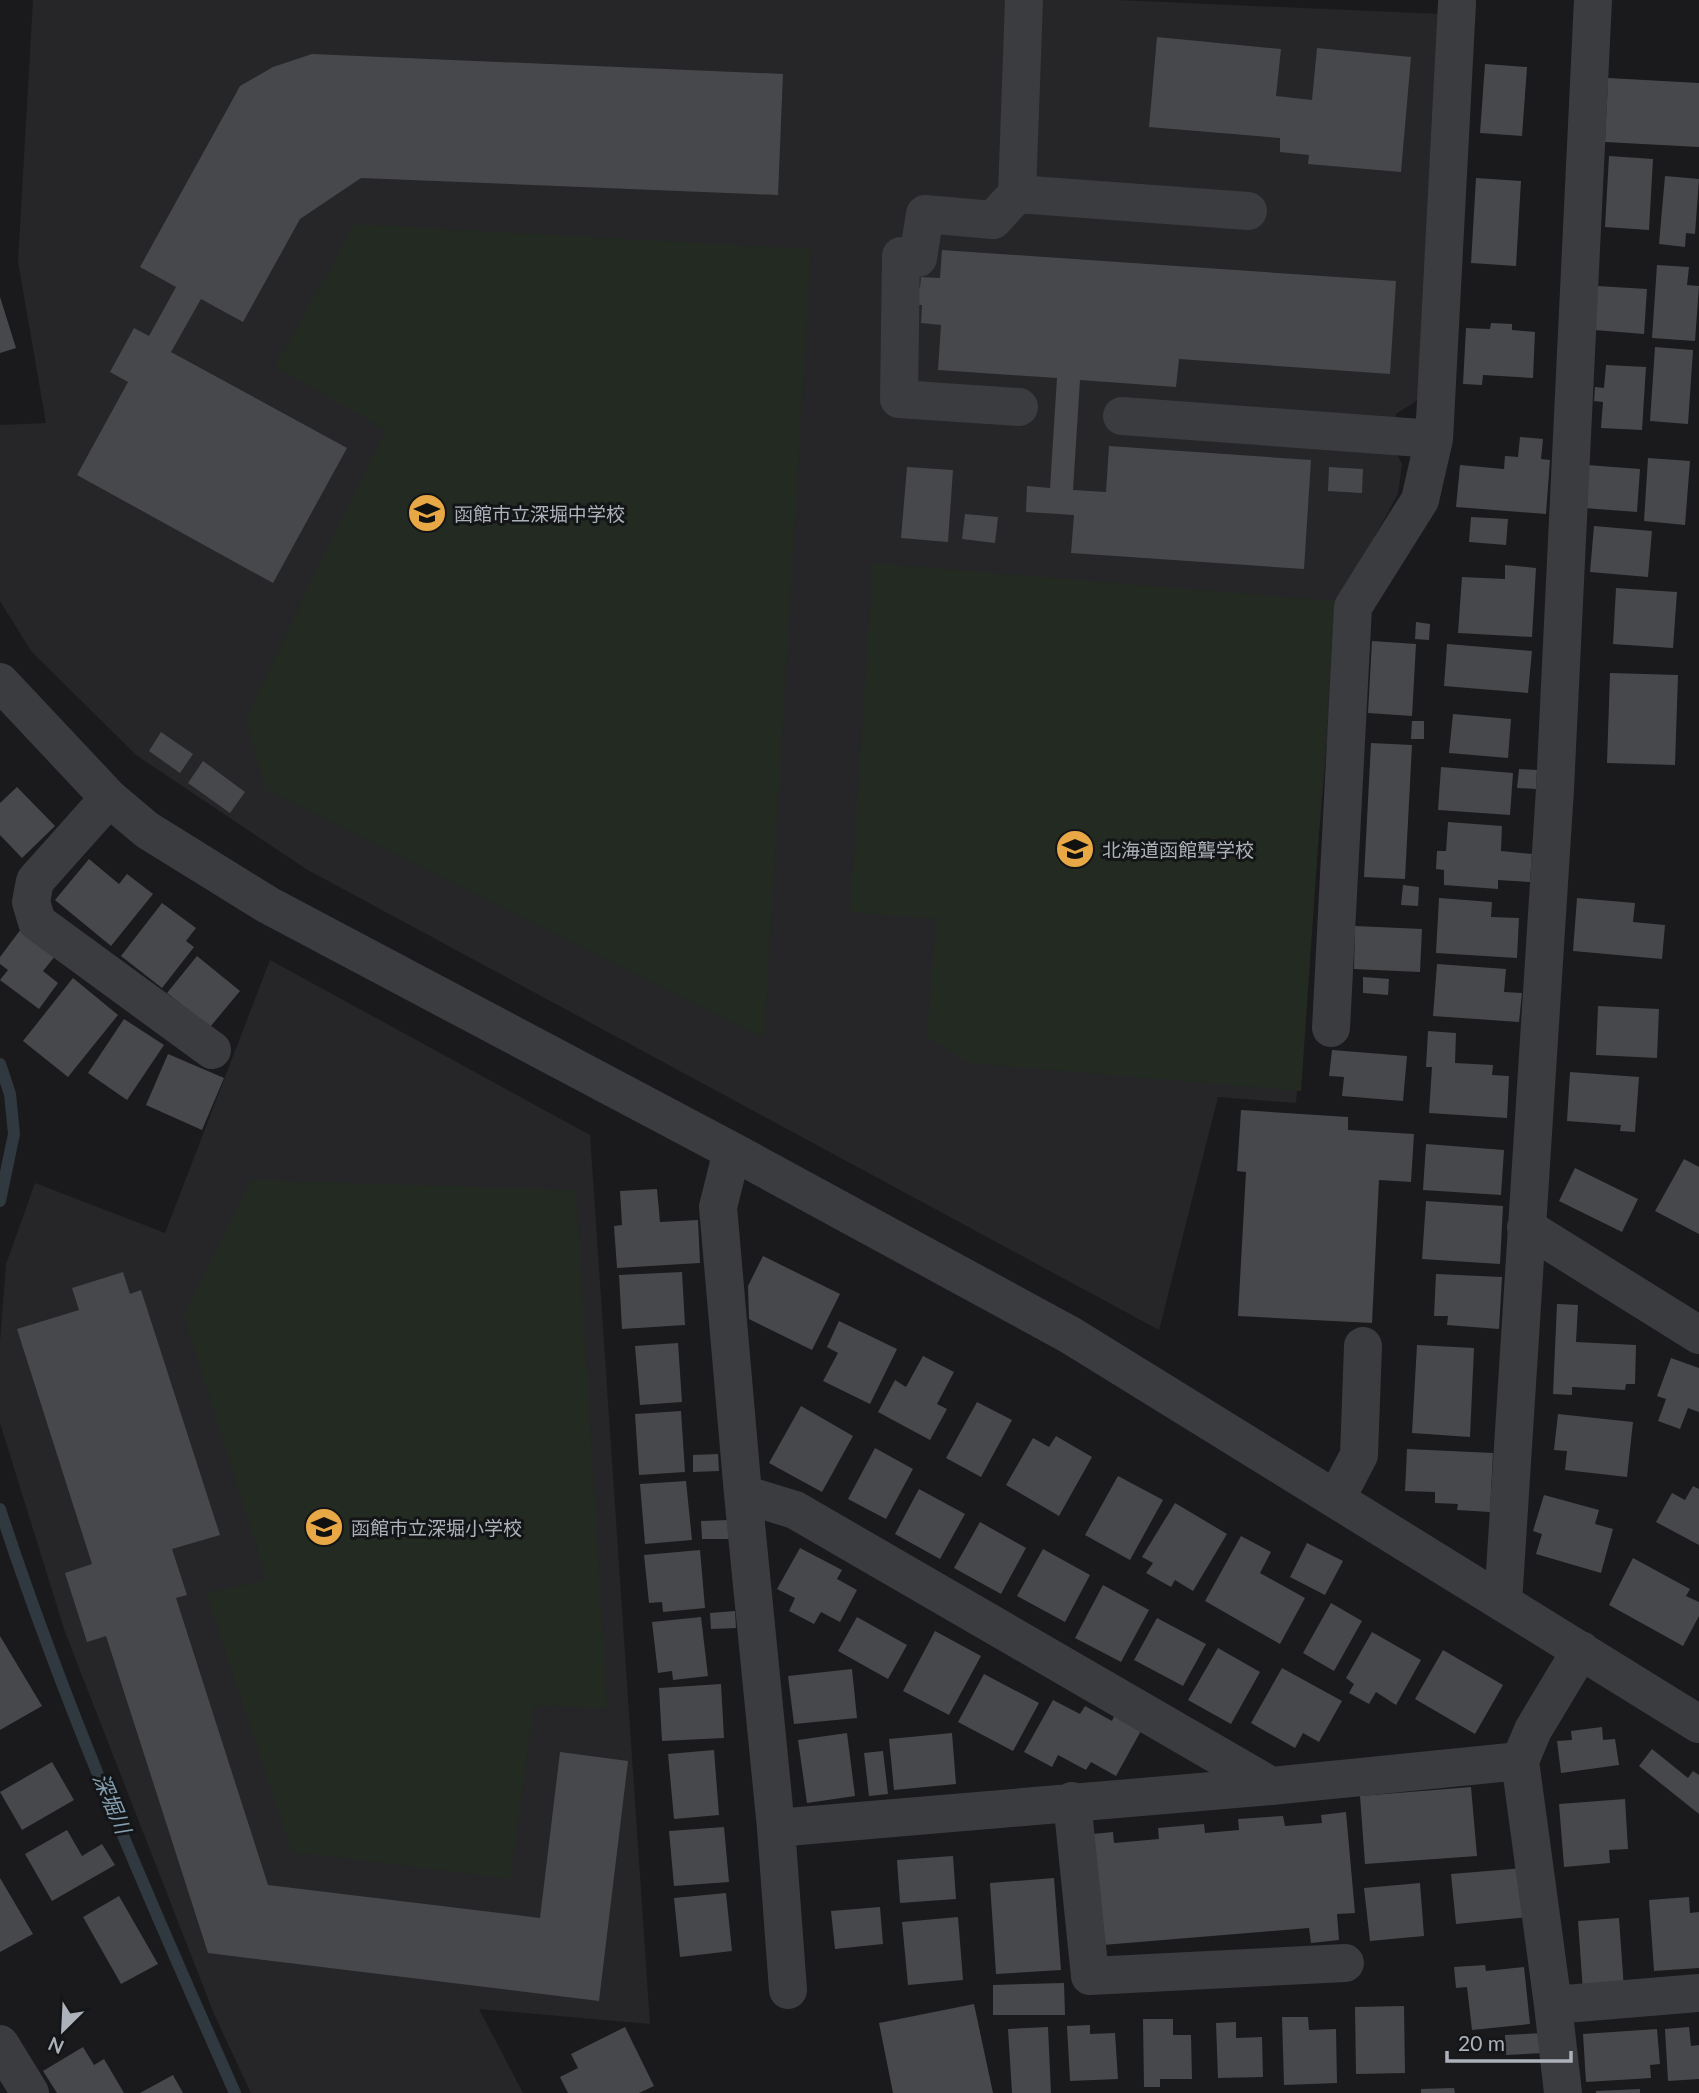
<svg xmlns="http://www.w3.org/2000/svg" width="1699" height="2093" font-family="Lato,'Noto Sans JP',sans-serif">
<rect width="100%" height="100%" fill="#1a1a1c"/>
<path fill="#262629" d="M 33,0 L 1118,0 L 1440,14 L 1421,398 L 1396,414 L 1395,450 L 1402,464 L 1398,494 L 1339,602 L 1296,1103 L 1218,1097 L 1159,1330 L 306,869 L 136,755 L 31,651 L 0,601 L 0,425 L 46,423 L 18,262 Z
M 270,960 L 590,1135 L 650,2024 L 479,2009 L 523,2093 L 251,2093 L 214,2014 L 65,1632 L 0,1423 L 0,1342 L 6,1264 L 35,1183 L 165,1233 Z"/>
<path fill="#222a22" d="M 355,224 L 811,249 L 764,1038 L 266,789 L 245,719 L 385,430 L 275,366 Z
M 873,563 L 1335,601 L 1301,1091 L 968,1063 L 927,1036 L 936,919 L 850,912 Z
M 252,1180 L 576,1190 L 607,1708 L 534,1706 L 510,1879 L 292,1852 L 206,1593 L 267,1580 L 184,1316 Z"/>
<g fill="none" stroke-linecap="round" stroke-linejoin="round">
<path stroke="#30393f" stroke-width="12" d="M 0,1064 L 10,1094 L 14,1134 L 0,1201
M 0,1509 C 65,1708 150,1902 235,2093"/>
</g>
<path fill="#47484c" d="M 1157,37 L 1281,49 L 1276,96 L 1312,100 L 1317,48 L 1411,57 L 1401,172 L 1308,164 L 1309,155 L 1280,152 L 1280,138 L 1149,127 Z
M 312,54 L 783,74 L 778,195 L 361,178 L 300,219 L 243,322 L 201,299 L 171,352 L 347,448 L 273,583 L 77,475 L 128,382 L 110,372 L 134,328 L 149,336 L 176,287 L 140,267 L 228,108 L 240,86 L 273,67 Z
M 1485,64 L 1527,67 L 1522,136 L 1480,133 Z
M 1608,78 L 1699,83 L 1699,147 L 1605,142 Z
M 1609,156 L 1653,159 L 1649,230 L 1605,227 Z
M 1665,176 L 1699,179 L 1695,234 L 1686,233 L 1685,247 L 1659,244 Z
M 1476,178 L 1521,181 L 1516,266 L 1471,263 Z
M 942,250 L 1396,281 L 1390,374 L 1179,359 L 1176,387 L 1080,380 L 1073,490 L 1106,492 L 1109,446 L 1311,460 L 1304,569 L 1071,553 L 1074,515 L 1026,512 L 1027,486 L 1050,488 L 1057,378 L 938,370 L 941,325 L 921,323 L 922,305 L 910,304 L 911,287 L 920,288 L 921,277 L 940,278 Z
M 1657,265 L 1689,267 L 1687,285 L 1699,286 L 1695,341 L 1652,338 Z
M 1597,286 L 1647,289 L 1644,334 L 1594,330 Z
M 0,297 L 16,348 L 0,353 Z
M 1491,323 L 1512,324 L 1512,330 L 1535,332 L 1533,378 L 1483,375 L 1482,385 L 1463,384 L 1466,328 L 1490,329 Z
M 1655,347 L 1693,350 L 1688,424 L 1650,421 Z
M 1606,365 L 1646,367 L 1642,430 L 1601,428 L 1603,402 L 1594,401 L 1595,387 L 1604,388 Z
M 1520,437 L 1543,439 L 1541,459 L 1550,460 L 1546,514 L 1456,507 L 1460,465 L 1504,469 L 1505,456 L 1518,457 Z
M 1648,458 L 1690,461 L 1685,525 L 1644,521 Z
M 1587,465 L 1640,469 L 1637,512 L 1584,508 Z
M 907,467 L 953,470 L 948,542 L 901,538 Z
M 1329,467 L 1363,469 L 1362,493 L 1328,491 Z
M 965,514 L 998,517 L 995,543 L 962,539 Z
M 1471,517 L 1508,519 L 1506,545 L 1469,542 Z
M 1594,526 L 1652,531 L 1648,577 L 1590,572 Z
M 1505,565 L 1536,568 L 1532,637 L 1458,633 L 1462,577 L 1505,579 Z
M 1616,588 L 1677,592 L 1673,648 L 1613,644 Z
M 1416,622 L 1430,624 L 1429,640 L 1415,639 Z
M 1372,641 L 1416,644 L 1412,716 L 1368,713 Z
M 1447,644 L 1532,651 L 1528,693 L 1444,686 Z
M 1610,673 L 1678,675 L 1675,765 L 1607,763 Z
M 1453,714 L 1511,719 L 1508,758 L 1449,753 Z
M 1412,721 L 1424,721 L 1424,739 L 1411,739 Z
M 161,732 L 193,754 L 180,773 L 149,751 Z
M 1371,743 L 1412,745 L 1405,879 L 1364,877 Z
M 203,761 L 245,792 L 230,813 L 188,783 Z
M 1441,767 L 1513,773 L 1510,815 L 1438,810 Z
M 1519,769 L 1537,770 L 1536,789 L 1517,788 Z
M 17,787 L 55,826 L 22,858 L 0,835 L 0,803 Z
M 1448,822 L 1502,826 L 1501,851 L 1532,854 L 1530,882 L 1498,880 L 1498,889 L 1444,885 L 1444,870 L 1436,869 L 1437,851 L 1446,851 Z
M 89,859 L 119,884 L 127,874 L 153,894 L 111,946 L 55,900 Z
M 1403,885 L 1419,887 L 1418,906 L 1401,905 Z
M 1439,898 L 1492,902 L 1491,917 L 1519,918 L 1517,958 L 1436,953 Z
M 1577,898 L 1635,903 L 1633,922 L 1665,925 L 1662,959 L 1573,951 Z
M 162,903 L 196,928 L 186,941 L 194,947 L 162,988 L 121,956 Z
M 1355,926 L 1422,929 L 1420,972 L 1354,969 Z
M 21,929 L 56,955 L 43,971 L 58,983 L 39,1009 L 0,980 L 8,970 L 0,964 L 0,957 Z
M 197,956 L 240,991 L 210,1027 L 167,993 Z
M 1437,964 L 1506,969 L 1504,992 L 1522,993 L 1519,1022 L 1433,1016 Z
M 1363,977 L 1389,979 L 1388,995 L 1363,993 Z
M 73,978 L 118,1015 L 68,1077 L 23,1041 Z
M 1598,1006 L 1659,1009 L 1657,1058 L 1596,1055 Z
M 124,1019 L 164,1045 L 127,1100 L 88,1073 Z
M 1428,1031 L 1456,1033 L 1455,1063 L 1493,1065 L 1492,1075 L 1509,1076 L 1507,1118 L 1429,1113 L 1432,1067 L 1426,1067 Z
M 1332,1050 L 1407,1056 L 1403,1101 L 1342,1096 L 1344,1077 L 1329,1076 Z
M 168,1054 L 224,1078 L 202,1130 L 146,1105 Z
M 1570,1072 L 1639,1077 L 1635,1132 L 1620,1131 L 1621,1125 L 1567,1121 Z
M 1241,1110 L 1348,1117 L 1348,1130 L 1414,1134 L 1411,1182 L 1379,1180 L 1372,1323 L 1238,1316 L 1246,1172 L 1237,1171 Z
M 1426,1144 L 1504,1150 L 1501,1195 L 1423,1190 Z
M 1684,1159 L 1699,1167 L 1699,1234 L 1655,1211 Z
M 1575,1168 L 1638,1199 L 1622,1232 L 1559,1201 Z
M 657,1189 L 660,1222 L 698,1220 L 700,1263 L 617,1268 L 614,1226 L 622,1225 L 620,1191 Z
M 1426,1201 L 1503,1206 L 1500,1264 L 1422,1259 Z
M 763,1256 L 840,1294 L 812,1350 L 749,1319 L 748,1286 Z
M 123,1272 L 130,1294 L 141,1290 L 220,1535 L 172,1549 L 187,1595 L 176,1598 L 268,1885 L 540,1918 L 560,1752 L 628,1761 L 599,2001 L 208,1953 L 106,1636 L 87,1642 L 65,1573 L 92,1564 L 17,1329 L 79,1310 L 72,1288 Z
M 682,1272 L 685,1325 L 622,1329 L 619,1275 Z
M 1436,1274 L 1502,1277 L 1499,1329 L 1447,1325 L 1448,1316 L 1434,1316 Z
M 1557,1304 L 1578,1305 L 1576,1342 L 1636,1345 L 1635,1384 L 1626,1384 L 1625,1390 L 1572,1387 L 1572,1395 L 1553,1394 Z
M 839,1321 L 897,1349 L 870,1404 L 823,1381 L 838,1353 L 827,1347 Z
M 678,1343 L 682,1402 L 640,1405 L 635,1346 Z
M 1417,1345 L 1474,1348 L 1470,1437 L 1412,1433 Z
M 923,1356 L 954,1372 L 937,1404 L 947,1409 L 930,1440 L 878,1412 L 895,1380 L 906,1387 Z
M 1671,1358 L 1699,1368 L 1699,1412 L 1688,1408 L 1680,1429 L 1658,1421 L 1666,1399 L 1657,1396 Z
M 977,1402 L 1012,1420 L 981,1477 L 946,1458 Z
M 801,1406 L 853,1436 L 822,1492 L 769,1463 Z
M 681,1411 L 685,1472 L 639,1475 L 635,1414 Z
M 1558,1414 L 1633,1422 L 1627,1477 L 1565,1470 L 1567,1451 L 1554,1450 Z
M 1056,1436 L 1092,1457 L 1059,1516 L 1006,1485 L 1033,1438 L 1049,1447 Z
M 875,1448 L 913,1469 L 886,1519 L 848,1499 Z
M 1407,1449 L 1493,1453 L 1490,1512 L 1457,1510 L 1458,1504 L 1435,1503 L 1435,1492 L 1405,1491 Z
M 718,1454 L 719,1471 L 693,1472 L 693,1455 Z
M 1118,1476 L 1163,1500 L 1130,1560 L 1085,1535 Z
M 686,1481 L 692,1540 L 645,1544 L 640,1484 Z
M 1693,1486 L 1699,1489 L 1699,1545 L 1656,1522 L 1672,1493 L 1685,1500 Z
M 919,1489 L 965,1514 L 940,1559 L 895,1534 Z
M 1544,1495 L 1599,1510 L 1595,1524 L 1613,1529 L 1601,1573 L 1536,1554 L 1542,1534 L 1533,1531 Z
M 1175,1503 L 1227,1534 L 1193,1591 L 1175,1580 L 1171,1587 L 1146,1573 L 1153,1563 L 1142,1557 Z
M 728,1520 L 729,1539 L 702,1539 L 701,1521 Z
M 980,1522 L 1026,1548 L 1001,1594 L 954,1568 Z
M 1241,1536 L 1271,1552 L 1260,1573 L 1305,1598 L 1280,1644 L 1205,1601 Z
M 1307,1543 L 1343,1561 L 1325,1595 L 1290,1577 Z
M 800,1548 L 842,1570 L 837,1579 L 857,1590 L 840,1622 L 821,1612 L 814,1624 L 789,1611 L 795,1598 L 777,1589 Z
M 1043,1549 L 1090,1575 L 1065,1622 L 1017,1596 Z
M 700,1550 L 705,1608 L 663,1612 L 662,1602 L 649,1603 L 644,1555 Z
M 1633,1558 L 1690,1589 L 1686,1596 L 1699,1602 L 1699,1616 L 1683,1646 L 1609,1605 Z
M 1103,1585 L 1149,1610 L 1121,1662 L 1075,1638 Z
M 1331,1603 L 1362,1621 L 1334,1671 L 1303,1653 Z
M 735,1611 L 736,1628 L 711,1629 L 710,1613 Z
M 701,1617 L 708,1676 L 673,1680 L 672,1671 L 658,1673 L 652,1622 Z
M 857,1617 L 907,1645 L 888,1679 L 838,1651 Z
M 1157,1618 L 1206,1644 L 1183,1686 L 1134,1660 Z
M 935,1631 L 981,1656 L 949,1715 L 903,1691 Z
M 1372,1632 L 1421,1660 L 1396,1705 L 1376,1692 L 1369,1704 L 1349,1693 L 1354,1684 L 1346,1678 Z
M 0,1636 L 42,1706 L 0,1730 Z
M 1218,1648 L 1260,1672 L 1231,1724 L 1188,1700 Z
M 1443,1650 L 1503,1685 L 1475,1734 L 1415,1699 Z
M 1282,1668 L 1342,1701 L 1319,1742 L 1303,1733 L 1295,1748 L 1251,1723 Z
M 852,1669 L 857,1718 L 794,1724 L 788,1676 Z
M 984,1674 L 1039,1703 L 1013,1751 L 958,1722 Z
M 721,1684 L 724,1738 L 662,1741 L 659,1688 Z
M 1053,1700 L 1080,1714 L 1085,1706 L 1112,1721 L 1115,1714 L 1142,1729 L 1116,1776 L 1091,1762 L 1086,1770 L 1058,1755 L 1052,1767 L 1024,1752 Z
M 1602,1727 L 1603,1740 L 1615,1739 L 1619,1765 L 1561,1773 L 1557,1741 L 1572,1740 L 1571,1731 Z
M 847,1733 L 855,1796 L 807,1803 L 798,1740 Z
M 952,1733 L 956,1784 L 894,1790 L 889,1739 Z
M 1652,1749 L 1688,1778 L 1693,1771 L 1699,1775 L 1699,1814 L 1639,1766 Z
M 714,1750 L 719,1815 L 674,1819 L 668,1754 Z
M 883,1751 L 888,1794 L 869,1796 L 864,1753 Z
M 52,1762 L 74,1800 L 22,1830 L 0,1792 Z
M 1471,1787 L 1477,1856 L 1365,1864 L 1360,1796 Z
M 1625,1799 L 1628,1849 L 1609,1850 L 1610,1863 L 1564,1867 L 1559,1804 Z
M 1346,1812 L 1355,1913 L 1337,1914 L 1339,1940 L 1311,1943 L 1309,1928 L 1103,1945 L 1093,1834 L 1113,1832 L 1114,1843 L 1159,1839 L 1158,1828 L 1204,1824 L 1205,1833 L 1239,1830 L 1238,1819 L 1283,1816 L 1285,1826 L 1322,1823 L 1321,1815 Z
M 724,1827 L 729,1882 L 674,1886 L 669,1831 Z
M 67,1830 L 82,1856 L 102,1844 L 115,1865 L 52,1901 L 25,1854 Z
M 953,1856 L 956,1899 L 900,1903 L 897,1860 Z
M 1524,1868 L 1528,1917 L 1456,1924 L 1451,1874 Z
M 0,1878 L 33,1934 L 0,1952 Z
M 1054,1878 L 1061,1970 L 996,1974 L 990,1883 Z
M 1420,1883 L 1424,1936 L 1370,1941 L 1364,1888 Z
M 726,1893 L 732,1951 L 680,1957 L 674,1898 Z
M 119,1896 L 158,1964 L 121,1984 L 83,1917 Z
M 1689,1897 L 1690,1913 L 1699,1912 L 1699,1968 L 1654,1971 L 1649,1900 Z
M 880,1907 L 883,1944 L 835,1949 L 831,1911 Z
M 958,1917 L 963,1980 L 908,1985 L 902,1922 Z
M 1619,1918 L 1624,1989 L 1583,1992 L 1578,1921 Z
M 1485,1965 L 1486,1971 L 1524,1967 L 1530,2024 L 1472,2030 L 1467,1987 L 1456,1988 L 1454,1967 Z
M 1064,1983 L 1065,2015 L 993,2015 L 993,1985 Z
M 974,2004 L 993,2093 L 893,2093 L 879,2023 Z
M 1404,2006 L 1405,2073 L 1356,2074 L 1355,2007 Z
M 1282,2017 L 1308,2017 L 1309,2030 L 1336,2029 L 1337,2083 L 1284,2085 Z
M 1143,2019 L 1173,2019 L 1173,2035 L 1191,2035 L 1192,2079 L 1160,2079 L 1160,2087 L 1144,2087 Z
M 1236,2022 L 1236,2038 L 1262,2037 L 1263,2077 L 1218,2078 L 1216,2023 Z
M 1090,2025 L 1090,2034 L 1115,2033 L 1118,2079 L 1070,2081 L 1067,2026 Z
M 625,2027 L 654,2086 L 639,2093 L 568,2093 L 560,2077 L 578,2068 L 571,2054 Z
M 1048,2027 L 1051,2093 L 1012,2093 L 1008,2029 Z
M 1689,2027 L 1691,2046 L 1699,2045 L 1699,2079 L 1668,2081 L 1665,2029 Z
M 1657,2029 L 1660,2064 L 1650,2065 L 1651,2078 L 1586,2082 L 1583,2034 Z
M 1543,2033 L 1544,2053 L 1506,2055 L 1505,2035 Z
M 83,2047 L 94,2065 L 104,2059 L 124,2093 L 57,2093 L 43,2071 Z
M 173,2075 L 183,2093 L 140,2093 Z
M 1454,2088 L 1455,2093 L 1421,2093 L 1421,2089 Z
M 1640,2089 L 1640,2093 L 1596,2093 L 1596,2091 Z"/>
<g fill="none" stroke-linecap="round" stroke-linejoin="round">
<path stroke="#3b3c40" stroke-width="38" d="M 1024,0 L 1017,194 L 1248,211
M 1017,194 L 993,220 L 925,214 L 918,258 L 901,256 L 899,399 L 1019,407
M 1122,416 L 1434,439
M 0,682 L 109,798 L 147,830 L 268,905 L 732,1151 L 1070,1335 L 1699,1724
M 109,798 L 35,881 L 31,902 L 37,922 L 212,1050
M 1331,1028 L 1353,607 L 1420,500 L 1434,439 L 1457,3
M 732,1151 L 718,1207 L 743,1494 L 776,1828 L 1271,1786 L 1520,1761 L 1553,2005 L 1563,2093
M 1526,1227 L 1699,1335
M 743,1494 L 795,1510 L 1271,1786
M 1336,1499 L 1359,1455 L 1363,1346
M 1503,1603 L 1555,789 L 1593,0
M 1520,1761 L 1533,1730 L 1581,1650
M 1072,1801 L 1090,1976 L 1345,1963
M 776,1828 L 788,1990
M 1553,2005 L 1699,1993
M 0,2044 L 30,2093"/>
</g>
<defs>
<symbol id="school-disc" viewBox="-11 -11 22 22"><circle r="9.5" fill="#e8a845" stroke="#141517"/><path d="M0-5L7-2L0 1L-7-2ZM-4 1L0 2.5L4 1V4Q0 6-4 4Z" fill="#111"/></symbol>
</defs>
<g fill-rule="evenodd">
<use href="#school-disc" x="405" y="491" width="44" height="44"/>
<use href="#school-disc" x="1053" y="827" width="44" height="44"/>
<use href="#school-disc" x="302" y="1505" width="44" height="44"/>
</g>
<g text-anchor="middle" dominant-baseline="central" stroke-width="6" stroke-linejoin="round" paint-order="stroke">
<g font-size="19" fill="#adb2ba" stroke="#141517" text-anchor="start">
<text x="454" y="513">函館市立深堀中学校</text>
<text x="1102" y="849">北海道函館聾学校</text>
<text x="351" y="1527">函館市立深堀小学校</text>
</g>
<g font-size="21" font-style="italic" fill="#86a0b3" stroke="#141517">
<text transform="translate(113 1803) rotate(67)">深堀川</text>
</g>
</g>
<g transform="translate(63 2030) rotate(204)" stroke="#141517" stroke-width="5" paint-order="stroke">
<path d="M0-5L12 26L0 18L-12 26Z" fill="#adb2ba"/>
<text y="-10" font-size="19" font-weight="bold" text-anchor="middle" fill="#adb2ba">N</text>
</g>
<path d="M1447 2051v10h124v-10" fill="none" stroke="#adb2ba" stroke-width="3.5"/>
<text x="1458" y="2051" font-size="21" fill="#adb2ba" stroke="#141517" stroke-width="5" paint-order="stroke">20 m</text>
</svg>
